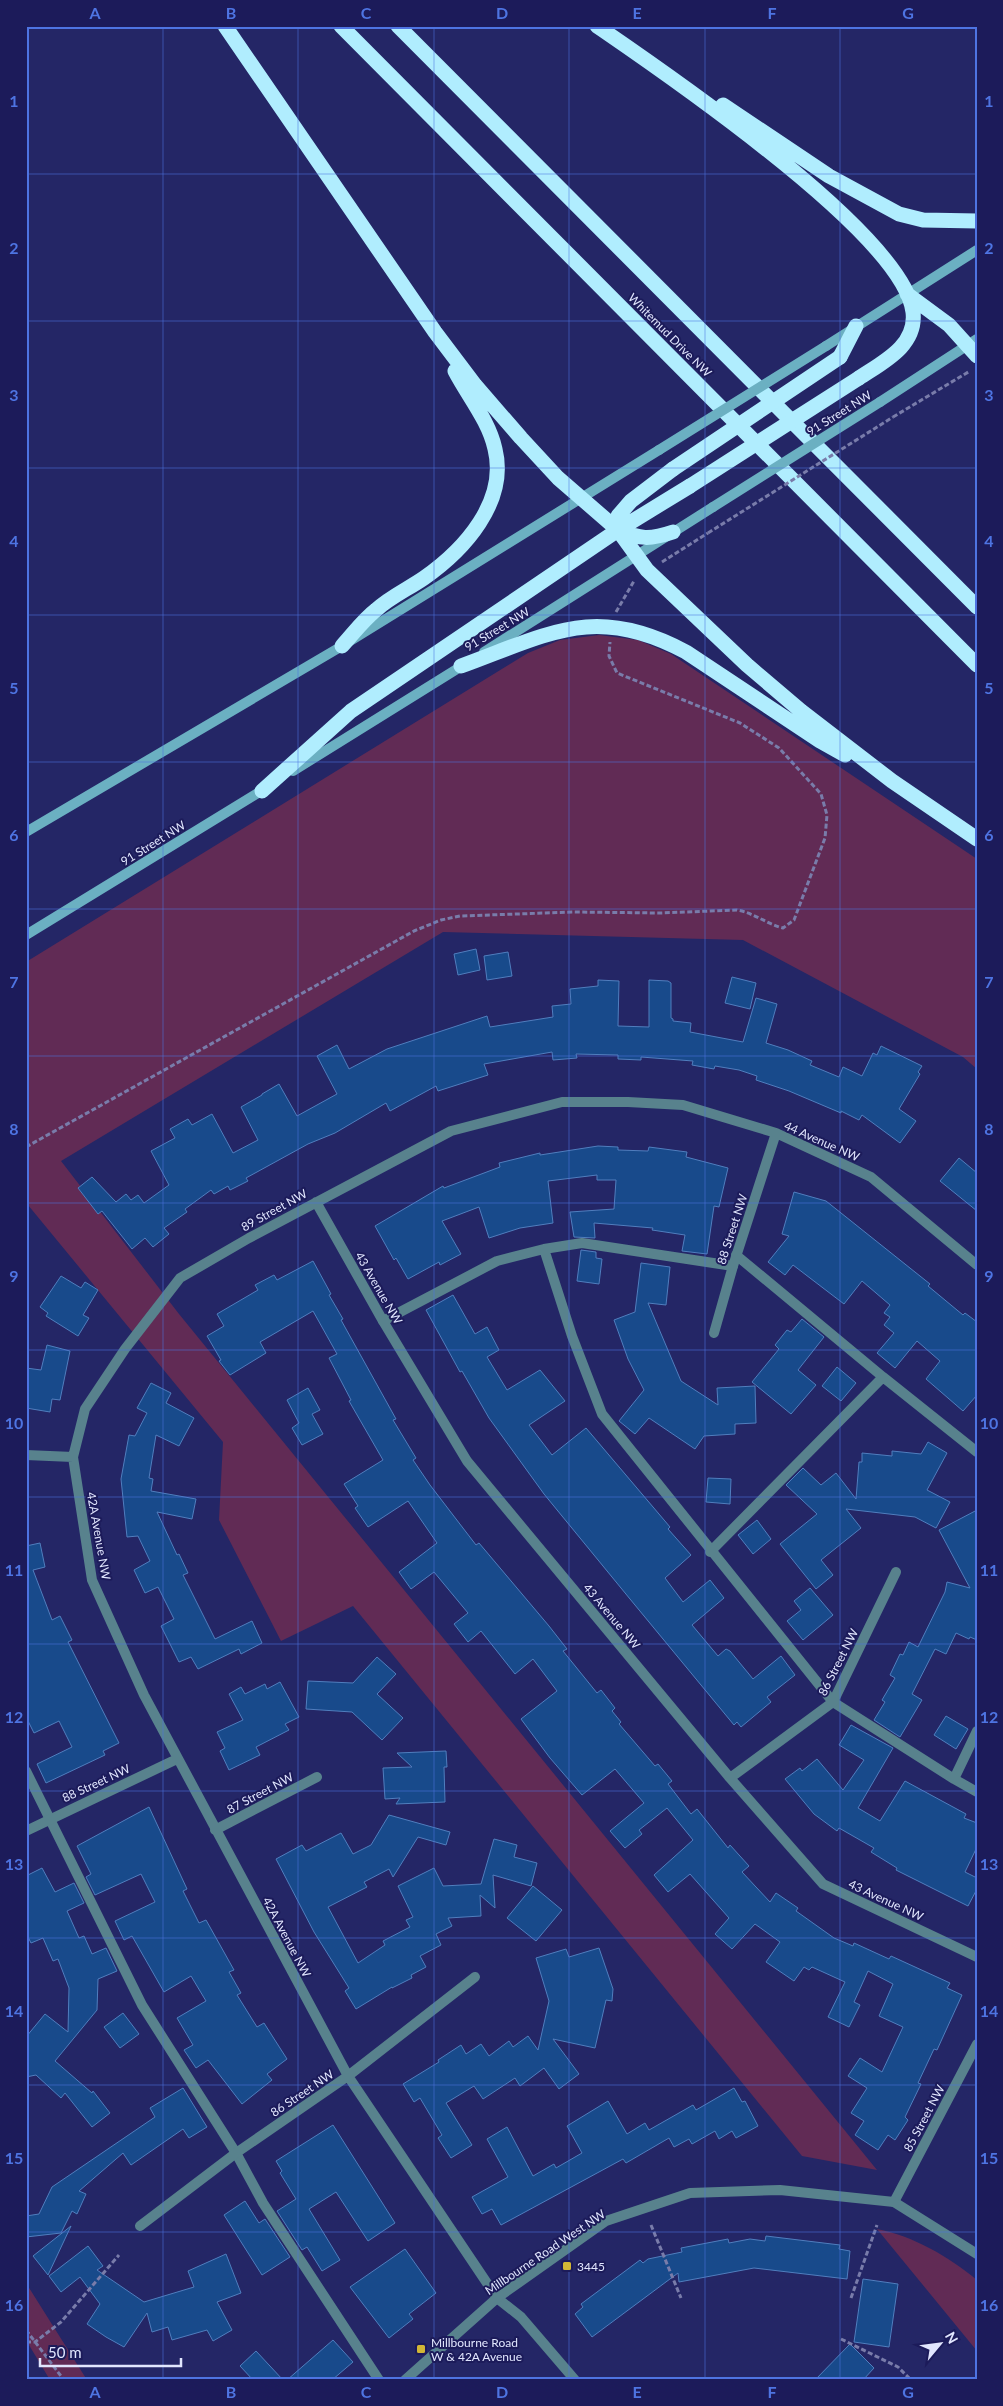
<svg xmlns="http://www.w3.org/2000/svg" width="1003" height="2406" font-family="Lato,sans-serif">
<rect width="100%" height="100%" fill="#242666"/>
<path fill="#612b55" d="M 599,635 L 638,640 L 671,654 L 977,859 L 977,1069 L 963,1057 L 743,940 L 443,932 L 61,1161 L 179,1314 L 877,2170 L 802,2156 L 353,1606 L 281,1641 L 219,1520 L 223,1442 L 28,1205 L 26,1208 L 26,962 L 528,653 L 560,640 Z
M 877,2229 C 913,2236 948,2256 977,2280 L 977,2351 Z
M 26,2283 L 87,2380 L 50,2380 L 26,2340 Z"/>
<path fill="#184a8b" stroke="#507ebe" d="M 476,949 L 480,970 L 458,975 L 454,954 Z
M 508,952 L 512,976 L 487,980 L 484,956 Z
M 732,977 L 756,983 L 750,1009 L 725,1003 Z
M 598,980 L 619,981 L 618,1026 L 649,1027 L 649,980 L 668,981 L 671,983 L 671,1018 L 673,1019 L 673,1021 L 691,1023 L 690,1032 L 743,1042 L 756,998 L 777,1004 L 766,1043 L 788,1050 L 812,1061 L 810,1065 L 839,1077 L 843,1067 L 862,1076 L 873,1053 L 877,1055 L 881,1046 L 922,1066 L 918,1072 L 920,1074 L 899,1109 L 916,1121 L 900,1143 L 862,1115 L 859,1120 L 841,1111 L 841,1113 L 789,1091 L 756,1080 L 757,1076 L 739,1070 L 715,1066 L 714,1069 L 692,1065 L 693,1061 L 641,1057 L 641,1060 L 618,1059 L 618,1055 L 576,1054 L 577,1058 L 553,1060 L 552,1052 L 484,1064 L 488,1075 L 438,1091 L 436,1086 L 390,1111 L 386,1103 L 335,1133 L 308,1144 L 246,1178 L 248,1181 L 230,1190 L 228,1186 L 214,1194 L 211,1190 L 185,1209 L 187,1212 L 164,1228 L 169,1234 L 153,1247 L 145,1238 L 132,1249 L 102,1211 L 98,1214 L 78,1188 L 92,1177 L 116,1202 L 126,1194 L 131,1200 L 138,1195 L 144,1203 L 169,1185 L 151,1151 L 175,1138 L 170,1129 L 188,1119 L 192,1125 L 212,1114 L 233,1153 L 258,1140 L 241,1107 L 262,1095 L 262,1094 L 279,1084 L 297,1116 L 337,1094 L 317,1056 L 337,1045 L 349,1069 L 387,1049 L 487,1016 L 490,1027 L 553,1017 L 552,1006 L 571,1004 L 570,989 L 598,986 Z
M 598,1146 L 618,1147 L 618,1150 L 648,1151 L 649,1147 L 687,1152 L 686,1157 L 728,1168 L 719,1207 L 714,1206 L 707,1254 L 682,1251 L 685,1235 L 652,1230 L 653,1228 L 594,1223 L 595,1238 L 574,1237 L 570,1212 L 614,1209 L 616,1180 L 597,1180 L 597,1175 L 548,1181 L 553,1223 L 520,1228 L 489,1238 L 479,1207 L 442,1221 L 461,1254 L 440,1265 L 439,1262 L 408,1279 L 396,1258 L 394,1260 L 375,1226 L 443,1186 L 444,1188 L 500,1167 L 499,1163 L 540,1153 L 540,1155 Z
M 959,1158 L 977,1173 L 977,1211 L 940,1181 Z
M 794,1192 L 826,1201 L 930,1284 L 928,1286 L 963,1315 L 965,1313 L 977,1322 L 977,1395 L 963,1411 L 926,1379 L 940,1361 L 917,1341 L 895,1368 L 877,1353 L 894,1333 L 884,1325 L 890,1317 L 884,1313 L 890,1305 L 862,1281 L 844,1304 L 793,1265 L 785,1275 L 768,1262 L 789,1236 L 782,1234 Z
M 581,1250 L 596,1252 L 596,1258 L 602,1259 L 599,1284 L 577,1281 Z
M 313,1261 L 331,1294 L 329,1295 L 343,1319 L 341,1320 L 396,1419 L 393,1420 L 416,1458 L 413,1460 L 430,1485 L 476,1545 L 479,1543 L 549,1626 L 567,1649 L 563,1651 L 597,1693 L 601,1690 L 615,1708 L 612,1711 L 621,1722 L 619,1724 L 655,1766 L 658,1764 L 672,1781 L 668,1784 L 691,1814 L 697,1809 L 728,1848 L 730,1845 L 749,1866 L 742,1872 L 770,1902 L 776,1893 L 798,1908 L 796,1911 L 834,1938 L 853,1946 L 854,1943 L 889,1959 L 891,1956 L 950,1983 L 947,1988 L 962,1995 L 937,2050 L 934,2049 L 918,2083 L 921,2084 L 905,2117 L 908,2120 L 895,2140 L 888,2135 L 878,2150 L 855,2135 L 864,2121 L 851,2113 L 867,2088 L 848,2076 L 860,2058 L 882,2072 L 903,2027 L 879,2016 L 893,1984 L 868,1971 L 854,2002 L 860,2005 L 849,2027 L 828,2017 L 845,1982 L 812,1967 L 809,1970 L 804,1967 L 794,1981 L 766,1962 L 780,1942 L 755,1924 L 732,1949 L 715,1934 L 729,1918 L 690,1874 L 668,1892 L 654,1875 L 693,1840 L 667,1808 L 639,1830 L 642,1834 L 625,1848 L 610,1831 L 644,1803 L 615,1769 L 582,1795 L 550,1758 L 521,1719 L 557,1691 L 533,1659 L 515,1674 L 481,1631 L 468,1642 L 454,1624 L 468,1613 L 434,1572 L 411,1589 L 399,1572 L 437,1543 L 408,1501 L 368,1527 L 355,1508 L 358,1506 L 344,1484 L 383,1460 L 349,1401 L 351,1400 L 329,1358 L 337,1354 L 313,1311 L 260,1342 L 266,1353 L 230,1375 L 219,1361 L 221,1360 L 207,1336 L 224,1326 L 217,1314 L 258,1290 L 255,1285 L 274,1275 L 277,1280 Z
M 641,1263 L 670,1267 L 666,1305 L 648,1303 L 681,1381 L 718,1405 L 717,1388 L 755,1386 L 756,1423 L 735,1424 L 735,1434 L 704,1436 L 695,1449 L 649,1418 L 635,1434 L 619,1421 L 644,1390 L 628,1359 L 614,1320 L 635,1312 Z
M 61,1276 L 81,1288 L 85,1282 L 98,1290 L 83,1315 L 89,1318 L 78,1336 L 46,1316 L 48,1313 L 40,1307 Z
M 453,1295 L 475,1334 L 487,1327 L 499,1350 L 487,1357 L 507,1390 L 540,1370 L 565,1401 L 529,1425 L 552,1455 L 586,1428 L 670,1527 L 668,1529 L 691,1555 L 665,1578 L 683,1602 L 710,1580 L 724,1598 L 692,1625 L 718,1656 L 726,1649 L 730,1651 L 753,1679 L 781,1656 L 795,1675 L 767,1697 L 771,1702 L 741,1727 L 737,1722 L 734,1725 L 630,1599 L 544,1494 L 489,1418 L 462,1371 L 460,1372 L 426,1310 Z
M 802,1319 L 824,1337 L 798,1370 L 816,1385 L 791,1414 L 752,1382 L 779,1349 L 775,1345 L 787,1330 L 791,1332 Z
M 47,1345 L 70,1351 L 60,1400 L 52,1399 L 50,1412 L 26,1408 L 26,1368 L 41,1370 Z
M 837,1367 L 856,1383 L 841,1401 L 822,1386 Z
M 151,1383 L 171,1393 L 166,1403 L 194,1418 L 179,1446 L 156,1435 L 149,1478 L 153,1479 L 151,1491 L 196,1499 L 192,1519 L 157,1512 L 177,1555 L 179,1554 L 188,1573 L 183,1575 L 215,1639 L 252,1621 L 262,1643 L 241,1654 L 239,1649 L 198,1669 L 191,1657 L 179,1662 L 161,1626 L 174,1619 L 158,1587 L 145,1593 L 134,1570 L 150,1561 L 138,1536 L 127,1537 L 121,1479 L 129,1435 L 135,1436 L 147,1413 L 137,1408 Z
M 308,1388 L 320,1410 L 312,1414 L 323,1434 L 302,1445 L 292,1428 L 299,1423 L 287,1400 Z
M 928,1442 L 947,1453 L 927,1490 L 950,1502 L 936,1528 L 915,1517 L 846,1509 L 861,1528 L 821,1560 L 833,1575 L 816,1589 L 780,1544 L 817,1514 L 786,1485 L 803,1468 L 821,1485 L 836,1473 L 856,1499 L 859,1462 L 862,1462 L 862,1453 L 892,1456 L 892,1451 L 921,1454 Z
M 708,1478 L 731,1479 L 730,1504 L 706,1502 Z
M 977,1510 L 977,1640 L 970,1637 L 969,1639 L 956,1633 L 946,1654 L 935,1649 L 912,1694 L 922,1700 L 900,1737 L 874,1720 L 885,1702 L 882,1700 L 895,1678 L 890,1675 L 900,1654 L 903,1655 L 909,1642 L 918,1647 L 945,1592 L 947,1582 L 970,1588 L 939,1530 Z
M 757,1520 L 771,1539 L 753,1554 L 738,1535 Z
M 40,1543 L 45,1567 L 33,1570 L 52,1620 L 60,1616 L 72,1640 L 68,1642 L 119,1743 L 103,1751 L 105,1755 L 46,1783 L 37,1764 L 72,1747 L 59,1721 L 34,1733 L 26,1717 L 26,1546 Z
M 810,1588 L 833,1615 L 803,1640 L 787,1621 L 801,1610 L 794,1601 Z
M 377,1657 L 396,1674 L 377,1694 L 403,1718 L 382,1740 L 352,1712 L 306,1709 L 308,1681 L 353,1683 Z
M 280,1682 L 299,1717 L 285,1724 L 289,1730 L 256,1747 L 260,1755 L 229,1770 L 220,1751 L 225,1748 L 217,1732 L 243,1720 L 229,1694 L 241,1687 L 245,1694 L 265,1684 L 267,1689 Z
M 946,1716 L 968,1729 L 956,1749 L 934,1735 Z
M 851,1725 L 893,1748 L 858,1808 L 880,1821 L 905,1781 L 966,1814 L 964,1818 L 977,1823 L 977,1847 L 965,1872 L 977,1878 L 977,1889 L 968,1906 L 896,1870 L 897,1868 L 871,1852 L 874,1848 L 839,1828 L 837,1831 L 814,1814 L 785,1779 L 800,1768 L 802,1771 L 817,1759 L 843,1790 L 864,1760 L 839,1745 Z
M 446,1751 L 447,1767 L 444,1767 L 445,1802 L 396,1804 L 400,1798 L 385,1799 L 383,1768 L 412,1767 L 397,1753 Z
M 149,1807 L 187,1889 L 183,1891 L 199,1923 L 206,1920 L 234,1970 L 229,1972 L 241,1993 L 237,1995 L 257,2027 L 264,2023 L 287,2059 L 267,2074 L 272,2080 L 242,2104 L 208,2060 L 196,2068 L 184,2050 L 193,2045 L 177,2018 L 206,2001 L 191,1976 L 164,1992 L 132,1936 L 124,1940 L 115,1921 L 155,1902 L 141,1874 L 95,1895 L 86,1877 L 91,1874 L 77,1846 Z
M 389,1815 L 450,1832 L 446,1845 L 418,1837 L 393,1877 L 389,1869 L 364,1882 L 367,1887 L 328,1907 L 358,1963 L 385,1945 L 383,1941 L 410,1927 L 406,1920 L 413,1917 L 398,1886 L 434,1868 L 443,1886 L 481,1884 L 494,1839 L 517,1845 L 514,1857 L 537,1863 L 531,1886 L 493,1875 L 495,1908 L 480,1895 L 481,1916 L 448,1918 L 452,1926 L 436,1934 L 441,1945 L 420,1956 L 426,1967 L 411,1975 L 412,1978 L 392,1988 L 392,1987 L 356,2009 L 345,1991 L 349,1988 L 314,1932 L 276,1859 L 302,1845 L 306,1851 L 341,1833 L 353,1854 L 371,1845 Z
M 42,1868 L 55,1892 L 74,1883 L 84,1903 L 67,1911 L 79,1938 L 84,1936 L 92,1954 L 106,1948 L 117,1971 L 98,1979 L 97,2010 L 55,2061 L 92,2093 L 93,2091 L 110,2113 L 92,2127 L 65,2093 L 61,2098 L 36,2075 L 26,2077 L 26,2037 L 45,2014 L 68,2032 L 69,1988 L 58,1959 L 53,1961 L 43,1938 L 31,1943 L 26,1933 L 26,1876 Z
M 533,1886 L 562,1910 L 536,1941 L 507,1918 Z
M 599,1948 L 613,1989 L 612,2001 L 606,2000 L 595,2048 L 553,2039 L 579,2074 L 559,2089 L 544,2068 L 520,2086 L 515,2078 L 483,2099 L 474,2086 L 446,2103 L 472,2145 L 451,2158 L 438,2138 L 442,2135 L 420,2098 L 414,2102 L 403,2084 L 439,2062 L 438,2060 L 461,2045 L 466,2054 L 481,2044 L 489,2056 L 509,2041 L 513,2047 L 528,2036 L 538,2050 L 549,2001 L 536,1958 L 566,1949 L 569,1957 Z
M 123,2013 L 139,2034 L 120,2048 L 104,2027 Z
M 183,2088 L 207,2127 L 189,2138 L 183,2129 L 131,2165 L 123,2153 L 79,2191 L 86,2194 L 77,2214 L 72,2211 L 61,2233 L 26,2237 L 26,2216 L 39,2214 L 52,2187 L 155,2117 L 150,2108 Z
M 734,2088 L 742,2102 L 745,2101 L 758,2126 L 736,2138 L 732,2131 L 719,2139 L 715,2131 L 692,2144 L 689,2139 L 674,2147 L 669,2138 L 626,2163 L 623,2159 L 501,2225 L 492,2209 L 482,2214 L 472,2197 L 508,2177 L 487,2139 L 507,2127 L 533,2176 L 554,2164 L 556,2168 L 582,2153 L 567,2126 L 608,2101 L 627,2134 L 645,2123 L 649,2130 L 693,2105 L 696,2110 Z
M 333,2125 L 395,2223 L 368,2241 L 336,2192 L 309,2209 L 340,2260 L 322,2271 L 307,2247 L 302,2250 L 277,2211 L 296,2199 L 280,2173 L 282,2171 L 276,2161 Z
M 245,2201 L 259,2223 L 265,2219 L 290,2257 L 262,2275 L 224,2215 Z
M 71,2226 L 48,2275 L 33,2256 Z
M 766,2236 L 840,2245 L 839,2249 L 850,2251 L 847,2279 L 754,2268 L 679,2282 L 678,2273 L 592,2337 L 575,2314 L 583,2307 L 581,2304 L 640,2260 L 643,2263 L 648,2259 L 682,2252 L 681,2248 L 728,2239 L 729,2243 L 750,2239 L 765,2241 Z
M 88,2246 L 103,2266 L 97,2270 L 144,2302 L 194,2287 L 188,2271 L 226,2254 L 241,2293 L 217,2302 L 232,2330 L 213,2341 L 207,2330 L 172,2340 L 168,2327 L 152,2332 L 147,2313 L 124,2347 L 106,2337 L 87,2324 L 100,2304 L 80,2277 L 61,2292 L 49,2276 Z
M 405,2249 L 436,2293 L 409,2314 L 413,2319 L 389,2338 L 350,2287 Z
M 863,2279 L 898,2284 L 889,2347 L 854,2342 Z
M 333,2340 L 353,2362 L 332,2380 L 287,2380 Z
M 850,2344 L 874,2368 L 863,2380 L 815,2380 Z
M 256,2351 L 283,2380 L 253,2380 L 240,2366 Z"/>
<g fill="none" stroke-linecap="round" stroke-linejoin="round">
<path stroke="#797caa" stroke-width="3" stroke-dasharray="5 2.5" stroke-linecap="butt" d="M 893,417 L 970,371
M 662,562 L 708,533
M 616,612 L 634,581
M 26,1147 L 414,931 L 441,920 L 460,916 L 574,912 L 660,913 L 737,910 C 754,913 767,924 783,928 L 794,920 L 825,838 L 827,815 L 821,794 L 779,748 L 740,723 L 617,673 L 609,656 L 610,642
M 651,2225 L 681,2298
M 851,2298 L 877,2225
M 26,2330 L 64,2380
M 841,2339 L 898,2367 L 911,2380
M 26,2342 L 35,2342 L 61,2322 L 119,2255"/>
<path stroke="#58828d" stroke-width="10" d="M 544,1249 L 582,1243 L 733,1266
M 383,1321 L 497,1261 L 544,1249 L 572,1336 L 602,1414 L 833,1702 L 954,1779 L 977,1731
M 883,1377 L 977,1452
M 710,1552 L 883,1377 L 736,1255
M 26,1771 L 142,2005 L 236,2153 L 263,2203 L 379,2380
M 954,1779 L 977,1792"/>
<path stroke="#58828d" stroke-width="10" d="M 316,1202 L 383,1321 L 467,1461 L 730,1778 L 823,1884 L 977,1957
M 714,1333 L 733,1266 L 776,1133
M 26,1455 L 73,1457
M 730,1778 L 833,1702 L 896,1572
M 215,1830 L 317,1777
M 26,1831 L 177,1759
M 894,2202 L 977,2044
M 140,2226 L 236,2153 L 348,2076 L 475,1977
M 575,2380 L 521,2317 L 497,2298 L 348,2076 L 144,1695 L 92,1580 L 73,1457 L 85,1409 L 125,1349 L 180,1278 L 249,1238 L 451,1131 L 562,1102 L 628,1102 L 683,1105 L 776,1133 L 871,1177 L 977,1265"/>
<path stroke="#58828d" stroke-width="10" d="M 405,2380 L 497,2298 L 606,2221 L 690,2193 L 780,2190 L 894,2202 L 977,2254"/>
<path stroke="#6bb0c2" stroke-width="10" d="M 826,346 L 977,250
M 880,402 L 977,339
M 484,652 L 713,507
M 293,771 L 465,664
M 26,832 L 342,646 L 659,450
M 26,935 L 266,788"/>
<path stroke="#b0edfe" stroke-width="15" d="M 225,26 L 435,332 L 475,385 L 521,438 L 558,478 L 618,530 L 647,570 L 747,665 L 801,711 L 892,781 L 977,839
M 341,26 L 977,665
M 398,26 L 977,607
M 597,26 C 664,72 903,234 913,312 C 917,346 883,362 859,378
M 723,105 L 829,176 L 899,214 L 923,220 L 977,221
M 907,294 L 949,325 L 977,356
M 840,357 L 856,326
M 618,530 L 618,516 L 631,501 L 673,469
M 618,530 C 641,539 649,540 673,532
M 342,646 C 353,634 363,620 376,610 C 390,597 408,589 424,578 C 464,550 508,502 495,449 C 489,421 468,396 455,371
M 461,666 C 549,634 595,603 686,652 L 820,741 L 845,755
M 262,791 L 351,711 L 618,530 L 690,486"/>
<path stroke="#797caa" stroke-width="3" stroke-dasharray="5 2.5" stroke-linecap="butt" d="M 708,533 L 893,417"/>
<path stroke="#6bb0c2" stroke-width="10" d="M 659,450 L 826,346
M 713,507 L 880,402"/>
<path stroke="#b0edfe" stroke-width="15" d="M 673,469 L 840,357
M 690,486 L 859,378"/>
</g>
<path fill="none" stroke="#4e74e2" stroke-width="1" stroke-opacity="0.55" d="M 163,26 L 163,2380M 298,26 L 298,2380M 434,26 L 434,2380M 569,26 L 569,2380M 705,26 L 705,2380M 840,26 L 840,2380M 26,174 L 977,174M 26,321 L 977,321M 26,468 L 977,468M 26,615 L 977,615M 26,762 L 977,762M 26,909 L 977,909M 26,1056 L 977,1056M 26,1203 L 977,1203M 26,1350 L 977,1350M 26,1497 L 977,1497M 26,1644 L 977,1644M 26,1791 L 977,1791M 26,1938 L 977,1938M 26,2085 L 977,2085M 26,2232 L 977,2232"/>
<g fill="#d2b736" stroke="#1c1b5a" stroke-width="2">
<rect x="562" y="2261" width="10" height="10" rx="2.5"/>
<rect x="416" y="2344" width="10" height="10" rx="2.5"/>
</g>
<g text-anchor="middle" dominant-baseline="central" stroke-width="4" stroke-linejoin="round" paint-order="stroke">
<g font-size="12" fill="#e1e6fe" stroke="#1c1b5a">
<text transform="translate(670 335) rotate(45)">Whitemud Drive NW</text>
<text transform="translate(839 413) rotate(-32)">91 Street NW</text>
<text transform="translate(497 629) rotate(-31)">91 Street NW</text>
<text transform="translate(153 843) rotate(-32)">91 Street NW</text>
<text transform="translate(822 1141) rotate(24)">44 Avenue NW</text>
<text transform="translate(274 1210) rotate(-29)">89 Street NW</text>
<text transform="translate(732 1229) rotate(-72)">88 Street NW</text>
<text transform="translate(379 1288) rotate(60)">43 Avenue NW</text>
<text transform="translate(99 1536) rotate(80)">42A Avenue NW</text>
<text transform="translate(612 1616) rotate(50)">43 Avenue NW</text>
<text transform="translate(838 1662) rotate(-63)">86 Street NW</text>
<text transform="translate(96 1783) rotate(-25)">88 Street NW</text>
<text transform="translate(260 1793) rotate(-28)">87 Street NW</text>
<text transform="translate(886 1900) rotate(25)">43 Avenue NW</text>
<text transform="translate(287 1937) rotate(62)">42A Avenue NW</text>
<text transform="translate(302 2093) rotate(-34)">86 Street NW</text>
<text transform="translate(924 2118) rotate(-62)">85 Street NW</text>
<text transform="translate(545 2252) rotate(-34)">Millbourne Road West NW</text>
</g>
<g font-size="12" fill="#e1e6fe" stroke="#1c1b5a" text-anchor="start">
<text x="577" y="2266">3445</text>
<text x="431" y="2342">Millbourne Road<tspan x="431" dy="14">W &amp; 42A Avenue</tspan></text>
</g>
</g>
<rect width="1003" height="2406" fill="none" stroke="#1c1b5a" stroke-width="55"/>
<g transform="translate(940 2344) rotate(61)" stroke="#1c1b5a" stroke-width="4" paint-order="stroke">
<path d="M0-4L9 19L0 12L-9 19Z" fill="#e1e6fe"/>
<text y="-8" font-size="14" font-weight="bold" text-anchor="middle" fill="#e1e6fe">N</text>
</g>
<path d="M40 2358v8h141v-8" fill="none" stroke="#e1e6fe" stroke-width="2.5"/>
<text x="48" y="2358" font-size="15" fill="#e1e6fe" stroke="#1c1b5a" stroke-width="4" paint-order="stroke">50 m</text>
<rect x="28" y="28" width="948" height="2350" fill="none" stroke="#4e74e2" stroke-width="2"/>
<g font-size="16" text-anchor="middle" font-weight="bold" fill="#4e74e2">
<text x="95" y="19">A</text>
<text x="231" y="19">B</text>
<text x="366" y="19">C</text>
<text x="502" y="19">D</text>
<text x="637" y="19">E</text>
<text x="772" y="19">F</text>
<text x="908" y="19">G</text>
<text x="14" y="107">1</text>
<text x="989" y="107">1</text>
<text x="14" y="254">2</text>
<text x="989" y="254">2</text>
<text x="14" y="401">3</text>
<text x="989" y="401">3</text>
<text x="14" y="547">4</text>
<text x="989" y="547">4</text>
<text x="14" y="694">5</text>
<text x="989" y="694">5</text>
<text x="14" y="841">6</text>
<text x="989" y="841">6</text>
<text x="14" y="988">7</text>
<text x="989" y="988">7</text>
<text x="14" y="1135">8</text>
<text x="989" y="1135">8</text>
<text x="14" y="1282">9</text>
<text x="989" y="1282">9</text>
<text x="14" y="1429">10</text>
<text x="989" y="1429">10</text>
<text x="14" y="1576">11</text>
<text x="989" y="1576">11</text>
<text x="14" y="1723">12</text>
<text x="989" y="1723">12</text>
<text x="14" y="1870">13</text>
<text x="989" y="1870">13</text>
<text x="14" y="2017">14</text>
<text x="989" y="2017">14</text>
<text x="14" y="2164">15</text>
<text x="989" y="2164">15</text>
<text x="14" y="2311">16</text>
<text x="989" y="2311">16</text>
<text x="95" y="2398">A</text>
<text x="231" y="2398">B</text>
<text x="366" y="2398">C</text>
<text x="502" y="2398">D</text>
<text x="637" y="2398">E</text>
<text x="772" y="2398">F</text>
<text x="908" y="2398">G</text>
</g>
</svg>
